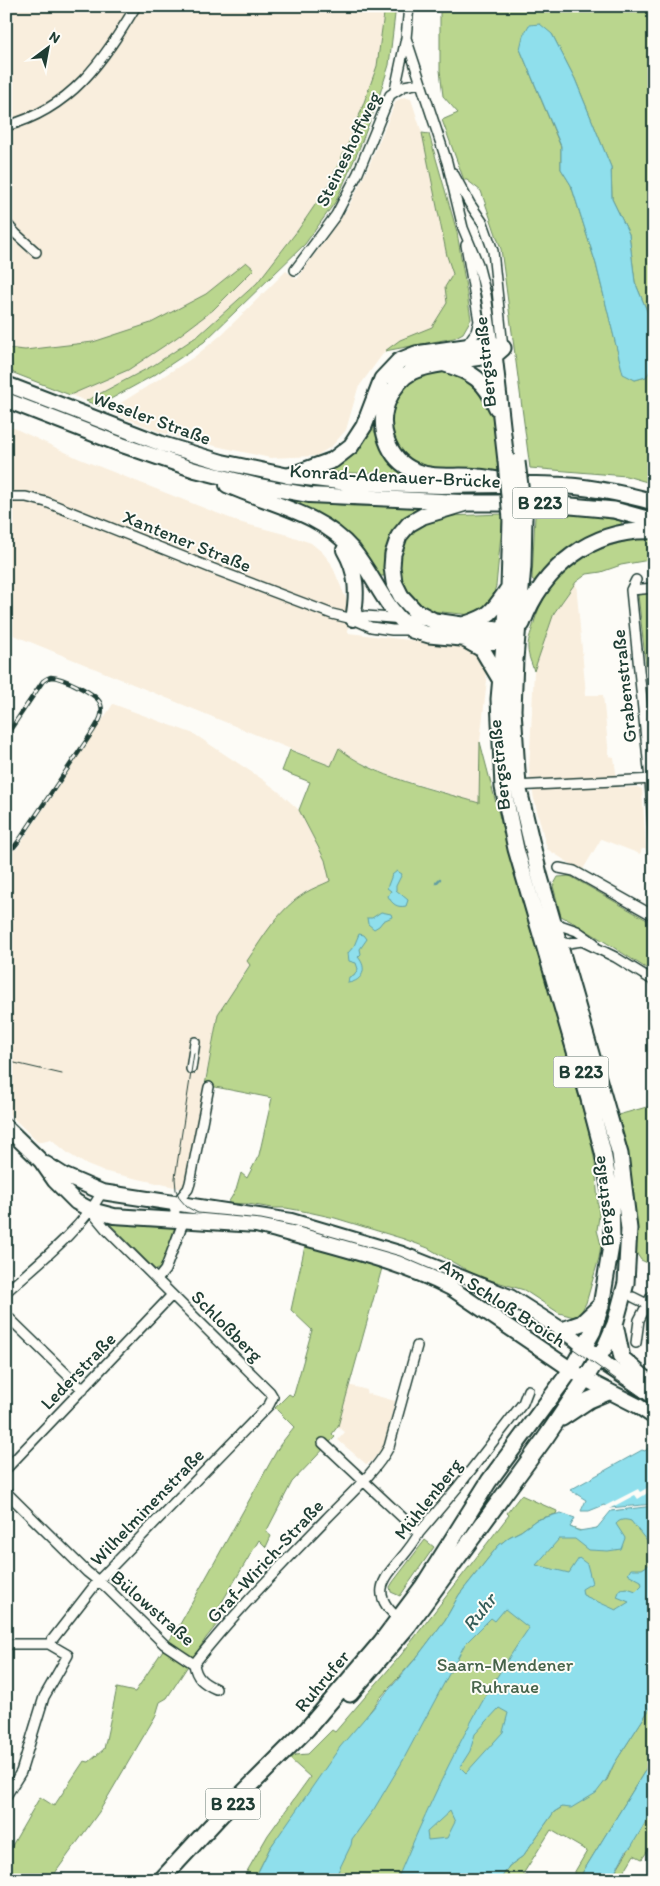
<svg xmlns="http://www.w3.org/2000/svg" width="660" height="1886" font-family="Itim,sans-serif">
<rect width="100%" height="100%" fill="#fdfcf7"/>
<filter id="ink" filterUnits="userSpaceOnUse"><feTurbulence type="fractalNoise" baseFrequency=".02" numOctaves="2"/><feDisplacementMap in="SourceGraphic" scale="10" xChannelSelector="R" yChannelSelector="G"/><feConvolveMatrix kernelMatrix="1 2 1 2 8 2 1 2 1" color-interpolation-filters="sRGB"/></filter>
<g filter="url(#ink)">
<path fill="#f9eedd" d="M 6,6 L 385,6 L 377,66 L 353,133 L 328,186 L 298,230 L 257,283 L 199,335 L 154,365 L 86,401 L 6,370 L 6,228 L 12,218 L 6,209 Z
M 404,97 L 411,99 L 422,133 L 447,256 L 453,274 L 453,325 L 385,351 L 358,388 L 346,430 L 332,446 L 316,456 L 270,458 L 184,439 L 160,432 L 108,411 L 194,357 L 220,336 L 286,271 L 297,279 L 348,208 L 368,168 L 396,101 Z
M 6,428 L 14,428 L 80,459 L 242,523 L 288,535 L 311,543 L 322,552 L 331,563 L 347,601 L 348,633 L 462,646 L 471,650 L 479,657 L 484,666 L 487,680 L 480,742 L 479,803 L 390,776 L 348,756 L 339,748 L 332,766 L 6,632 Z
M 576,582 L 586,695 L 603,695 L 609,756 L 614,757 L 618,788 L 637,787 L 642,789 L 646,849 L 642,849 L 640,854 L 601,839 L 582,871 L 547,849 L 534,799 L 529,770 L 534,671 L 554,613 Z
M 113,704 L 194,734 L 262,779 L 278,791 L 299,810 L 325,860 L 331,881 L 306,892 L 288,905 L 218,1014 L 184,1189 L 102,1171 L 87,1165 L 69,1154 L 51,1139 L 38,1142 L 6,1111 L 6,852 L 17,849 Z
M 348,1385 L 367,1390 L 366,1393 L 395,1401 L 384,1446 L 371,1462 L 366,1464 L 338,1440 L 345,1432 L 337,1426 Z"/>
<path fill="#bad68e" stroke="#6c8a61" d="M 385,6 L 396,6 L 389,65 L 377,103 L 359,149 L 336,201 L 305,244 L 204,342 L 156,374 L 98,406 L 86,401 L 154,365 L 199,335 L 257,283 L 298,230 L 328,186 L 353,133 L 377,66 Z
M 440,6 L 654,6 L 654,328 L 635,282 L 629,234 L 612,199 L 611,167 L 575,79 L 552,34 L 520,49 L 561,147 L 561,169 L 571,185 L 596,264 L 623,373 L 635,380 L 646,377 L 654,365 L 654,484 L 626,476 L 530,468 L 501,249 L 481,191 L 467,180 L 464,180 L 442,120 L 458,113 L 443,96 L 440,70 Z
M 422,133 L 429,134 L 457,232 L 471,319 L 463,333 L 454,338 L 385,351 L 400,340 L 432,327 L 447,303 L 445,287 L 453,274 L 447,256 Z
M 246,262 L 254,269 L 213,310 L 176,338 L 128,370 L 70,395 L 6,370 L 6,348 L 25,350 L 93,342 L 151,323 L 206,294 Z
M 440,368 L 475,382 L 490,401 L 500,472 C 470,472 435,478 410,462 C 405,459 401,452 398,447 C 380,423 396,387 421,373 C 427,371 434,370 440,368 Z
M 372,424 C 381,451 384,459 408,475 L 329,472 C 353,456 359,450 372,424 Z
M 278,499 L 352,506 L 429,507 L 392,533 L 384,554 L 386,576 L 377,576 L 360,544 L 326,520 Z
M 503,514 L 496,586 L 492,598 L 486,607 L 472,615 L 432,611 L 420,605 L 404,589 L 397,571 L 402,544 L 413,528 L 431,519 L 448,516 Z
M 556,514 L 596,516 L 621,521 L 622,527 L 594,534 L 573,549 L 538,584 L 532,579 L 535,516 Z
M 648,538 L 654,539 L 654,583 L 652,583 L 649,560 L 621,565 L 601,572 L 587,574 L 576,582 L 554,613 L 534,671 C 532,664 528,656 528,649 C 527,642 531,633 533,626 C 547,571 594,543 648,538 Z
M 654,593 L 654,674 L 647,675 L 638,594 Z
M 480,742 L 507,845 L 589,1132 L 595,1162 L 599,1217 L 597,1230 L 601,1245 L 599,1258 L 586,1303 L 580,1314 L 574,1317 L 559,1313 L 524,1290 L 477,1276 L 428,1248 L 404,1239 L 335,1218 L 308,1212 L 286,1208 L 273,1208 L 248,1204 L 228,1203 L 236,1190 L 241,1173 L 247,1178 L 259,1155 L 272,1098 L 205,1085 L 218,1014 L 250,965 L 247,961 C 264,936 279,909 305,893 C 313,888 322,885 330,881 L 325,860 L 299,810 L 310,782 L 282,771 L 290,750 L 331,766 L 339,748 C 372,777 436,790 479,803 Z
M 570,876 L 654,924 L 654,973 C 623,954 593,933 561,916 L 553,886 L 558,877 Z
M 654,1105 L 654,1266 L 641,1260 L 635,1251 L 632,1206 L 618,1115 Z
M 110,1224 L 175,1226 L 162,1267 L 156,1270 Z
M 305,1246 L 382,1268 L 338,1426 L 332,1434 L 335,1437 L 292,1482 L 266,1532 L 271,1536 L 266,1547 L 259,1540 L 219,1607 L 225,1614 L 206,1638 L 167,1698 L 160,1702 L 156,1715 L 99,1812 L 50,1880 L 6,1880 L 6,1856 L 40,1797 L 54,1806 L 84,1761 L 89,1762 L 104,1749 L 117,1688 L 135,1692 L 179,1626 L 280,1445 L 294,1427 L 275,1408 L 289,1394 L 292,1396 L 294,1394 L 312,1330 L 291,1310 Z
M 521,1495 L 557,1511 L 556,1514 L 536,1520 L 521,1531 L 509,1537 L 498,1546 L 459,1595 L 445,1620 L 417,1657 L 380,1698 L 270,1848 L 254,1880 L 242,1880 L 268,1835 L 310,1777 L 290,1759 L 295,1755 L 308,1754 L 332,1730 L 335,1732 L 401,1655 L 509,1515 L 507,1513 Z
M 654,1507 L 654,1582 L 447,1880 L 290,1880 L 453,1627 L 570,1527 C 591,1537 601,1528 612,1511 Z
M 425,1540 L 434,1547 L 400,1596 L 391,1592 L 390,1587 L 393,1582 Z
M 654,1702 L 654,1756 L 578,1880 L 570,1880 L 587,1851 L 551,1830 L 523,1874 L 532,1880 L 500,1880 L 509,1866 L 523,1856 L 554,1812 L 607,1780 L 614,1764 Z
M 654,1808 L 654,1842 L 642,1859 L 634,1855 L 619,1880 L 610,1880 Z"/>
<path fill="#8fdfec" stroke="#629ea2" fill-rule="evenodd" d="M 540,24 L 552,34 L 575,79 L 611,167 L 612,199 L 629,234 L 635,282 L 654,328 L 654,365 L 646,377 L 635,380 L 623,374 L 596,264 L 571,185 L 561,169 L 561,146 L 520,49 L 523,36 L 529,25 Z
M 397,871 L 402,874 L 396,886 L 396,890 L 408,900 L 406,906 C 397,908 392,904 388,896 L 391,891 L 387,888 L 392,875 Z
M 381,912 L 391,914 L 392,917 L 383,921 L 379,926 L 374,929 L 368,924 L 367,918 L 372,918 Z
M 359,934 L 364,935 L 367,939 L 360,949 L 361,954 L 358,957 C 368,968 363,981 348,983 L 349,977 L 354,976 L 358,969 L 356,963 L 349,961 L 348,953 L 354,946 Z
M 650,1446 L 654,1448 L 654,1504 L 609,1508 L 604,1505 L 589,1511 L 581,1511 L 586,1500 L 570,1490 L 642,1450 L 645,1451 Z
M 654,1506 L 654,1550 L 631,1521 C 625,1519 620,1519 616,1524 L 625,1538 L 621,1549 L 608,1551 L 589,1550 L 575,1539 L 559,1539 L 536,1565 L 569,1573 L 579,1558 L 587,1564 L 592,1583 L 582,1589 L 583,1595 L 616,1610 L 629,1602 L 617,1597 L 620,1589 L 627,1588 L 636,1591 L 642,1585 L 641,1581 L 628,1574 L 631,1569 L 642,1569 L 652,1563 L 654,1553 L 654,1702 L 614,1764 L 606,1780 L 596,1793 L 571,1808 L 562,1807 L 554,1812 L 523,1856 L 509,1866 L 500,1880 L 397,1880 C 434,1792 474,1706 529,1628 L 505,1609 L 495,1621 L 491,1618 L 465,1644 L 401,1764 L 374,1809 L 352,1839 L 351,1845 L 334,1880 L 254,1880 L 270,1848 L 340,1747 L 417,1657 L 445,1620 L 459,1595 L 498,1546 L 509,1537 L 521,1531 L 536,1520 L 561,1513 L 575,1518 L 570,1527 L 579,1531 L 597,1528 L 611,1511 ZM 499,1708 L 508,1713 L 503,1732 L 466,1773 L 460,1767 L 470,1751 L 475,1734 ZM 450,1811 L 455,1822 L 447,1838 L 428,1840 L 427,1832 Z
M 654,1756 L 654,1808 L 631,1847 L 627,1850 L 610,1880 L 578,1880 Z"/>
<path fill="#fdfcf7" d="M 654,1484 L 654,1489 L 638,1499 L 635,1495 L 607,1510 L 601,1508 L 638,1489 L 640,1492 Z"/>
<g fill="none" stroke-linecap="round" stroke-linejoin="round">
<path stroke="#629ea2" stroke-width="2.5" d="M 436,883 L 440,879"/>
<defs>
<path id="street" d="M 406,38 L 447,162 L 463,228 L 478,264 L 486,295 L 493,344
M 395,90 L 406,38 L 409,6
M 6,126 C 71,109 103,61 136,6
M 453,173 L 470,204 L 483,223 L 493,251 L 503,348
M 6,223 L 16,234 L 36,252
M 295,270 L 336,215 L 358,173 L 390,95 L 404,86 L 421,83
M 465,347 L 476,332 L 479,321 L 466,245
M 9,497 L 26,497 L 46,502 L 211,568 L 332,614 L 353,619 L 371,627 L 392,630 L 412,630
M 636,580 L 631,590 L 650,779 L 654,842
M 631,590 L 654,588
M 353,619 L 366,616 L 429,621
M 514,786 L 654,779
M 559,868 L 574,871 L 654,916
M 554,923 L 577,931 L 594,943
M 555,945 L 582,941 L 615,957 L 654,981
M 191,1069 L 195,1042
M 174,1220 L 176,1203 L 188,1189 L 190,1183 L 209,1087
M 157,1280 L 165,1270 L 184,1220
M 6,1292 C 38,1263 82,1229 102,1192
M 633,1297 L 647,1304
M 6,1315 L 83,1390
M 636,1343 L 639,1320 L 651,1297 L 654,1294
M 323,1443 L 419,1533
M 6,1469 L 172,1295
M 6,1492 L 87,1572 L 107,1588 L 164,1644 L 194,1664
M 402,1621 C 355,1586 402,1568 419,1533 L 457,1488 L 523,1403 L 528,1390
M 6,1644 L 49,1644 L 68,1655 L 44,1697 L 21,1772 L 6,1796
M 49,1644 L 98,1581 L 269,1405 L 273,1397 L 270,1392 L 106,1229 L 91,1211
M 194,1664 C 234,1613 281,1566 326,1519 C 346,1498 375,1473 389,1447 L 417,1346
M 194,1664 C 196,1678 203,1683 216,1689"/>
<path id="secondary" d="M 6,384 L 162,444 L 222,462 L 289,476 L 348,483 L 441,486 L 502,485
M 6,400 L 122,445 L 195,470 L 259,486 L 309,495 L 462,502
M 227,485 C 269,504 322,513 353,550 C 375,577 384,608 412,630
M 344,550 C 357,572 358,593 353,619
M 6,1127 L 41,1161 L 55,1181 L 76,1202 L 91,1210 L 114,1216 L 256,1225 L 276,1230 C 335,1247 397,1260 451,1288 L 585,1379 L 638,1406 L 654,1417
M 46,1164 L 65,1176 L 102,1192 L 291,1221 L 402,1254 L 510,1297 L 573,1337 L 608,1366 L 654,1397"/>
<path id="primary" d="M 493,345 L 506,461
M 503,348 L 495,355 C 479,357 463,360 446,363 C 419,367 402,370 389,398 C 376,425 387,459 415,471 C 435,480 457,474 478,477 C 492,478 506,482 519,484 C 530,485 542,484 553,485 C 587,486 621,493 654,502
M 445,364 C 472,372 485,380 497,408
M 289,476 L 333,460 L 351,446 L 364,426 L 382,379 L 399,361 L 416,354 L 465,347 L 493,344 L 503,348
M 466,624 C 491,616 493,611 508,589
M 522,624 C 543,567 592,528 654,531
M 412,630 L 429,635 L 503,642 L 511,640
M 512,635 L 504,631 L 434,621 L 415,611 L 401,596 L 394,582 L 392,567 L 393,554 L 399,536 L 409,524 L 423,516 L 466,503 L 539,503 L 614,510 L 654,521
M 466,640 L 482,649 L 500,679
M 615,1324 L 622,1358 L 648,1381 L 654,1390
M 562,1330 L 582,1323 L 599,1307
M 562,1418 L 589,1400 L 608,1392
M 350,1694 L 408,1626 L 546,1437 L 585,1379 L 605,1347 L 615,1324 L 626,1283 L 629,1229 L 620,1154 L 539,874 L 518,786 L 513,710 L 515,659 L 523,566 L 524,517
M 161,1880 L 221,1815 L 307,1729 L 381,1642 L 423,1586 L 489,1481 L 571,1370 L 593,1331 L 601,1306 L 612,1240 L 611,1197 L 603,1152 L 589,1099 L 516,849 L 503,787 L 499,699 L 509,588 L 511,519"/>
</defs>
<use href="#street" stroke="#1f3d34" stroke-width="12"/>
<use href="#secondary" stroke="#1f3d34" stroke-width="18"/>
<use href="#primary" stroke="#1f3d34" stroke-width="19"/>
<use href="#street" stroke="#fdfcf7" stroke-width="9"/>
<use href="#secondary" stroke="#fdfcf7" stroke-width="14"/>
<use href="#primary" stroke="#fdfcf7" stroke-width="15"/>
<path stroke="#1f3d34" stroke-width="1" d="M 194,1053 L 175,1178 L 176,1190 L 180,1199 L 187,1207 L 198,1213 L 261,1219 L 295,1226 L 400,1256 L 475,1288 L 538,1324 L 654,1406
M 6,1061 L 62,1074"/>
<defs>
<path id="rail" d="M 6,736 L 43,681 C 47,678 47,678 51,677 C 61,677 99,694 101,705 C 104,715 98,723 93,731 L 18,842 L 14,847 L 6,849"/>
</defs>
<use href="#rail" stroke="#1f3d34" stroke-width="4.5"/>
<use href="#rail" stroke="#fdfcf7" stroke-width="2.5" stroke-dasharray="8" stroke-linecap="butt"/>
<defs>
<path id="primary-bridge" d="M 506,461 L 511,519
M 517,462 L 524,517"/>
</defs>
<use href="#primary-bridge" stroke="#1f3d34" stroke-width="19" stroke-linecap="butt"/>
<use href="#primary-bridge" stroke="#fdfcf7" stroke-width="15"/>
</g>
</g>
<g text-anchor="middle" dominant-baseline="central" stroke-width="4" stroke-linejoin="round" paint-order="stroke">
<g fill="#fdfcf7" stroke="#62766e" stroke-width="1">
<rect x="512.5" y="487.5" width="55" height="31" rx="4"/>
<rect x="553.5" y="1056.5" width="55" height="31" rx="4"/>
<rect x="205.5" y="1788.5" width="55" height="31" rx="4"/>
</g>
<g font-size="18" font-weight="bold" fill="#1f3d34">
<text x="540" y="503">B 223</text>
<text x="581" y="1072">B 223</text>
<text x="233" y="1804">B 223</text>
</g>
<g font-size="19" fill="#1f3d34" stroke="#fdfcf7">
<text transform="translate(348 149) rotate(-64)">Steineshoffweg</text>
<text transform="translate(485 362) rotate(-96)">Bergstraße</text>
<text transform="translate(152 418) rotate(20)">Weseler Straße</text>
<text transform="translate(395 476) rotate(3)">Konrad-Adenauer-Brücke</text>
<text transform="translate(187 541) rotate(22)">Xantener Straße</text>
<text transform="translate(624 686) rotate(-96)">Grabenstraße</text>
<text transform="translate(499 765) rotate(-96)">Bergstraße</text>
<text transform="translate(603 1201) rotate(-96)">Bergstraße</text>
<text transform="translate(503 1303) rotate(33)">Am Schloß Broich</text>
<text transform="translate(227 1326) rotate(45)">Schloßberg</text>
<text transform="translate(78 1371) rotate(-46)">Lederstraße</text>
<text transform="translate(428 1499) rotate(-52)">Mühlenberg</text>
<text transform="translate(147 1507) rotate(-46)">Wilhelminenstraße</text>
<text transform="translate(265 1561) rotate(-47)">Graf-Wirich-Straße</text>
<text transform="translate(153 1608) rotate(41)">Bülowstraße</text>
<text transform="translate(322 1681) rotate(-50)">Ruhrufer</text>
</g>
<g font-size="19" fill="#46634a" stroke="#fdfcf7">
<text x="505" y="1664">Saarn-Mendener<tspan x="505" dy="22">Ruhraue</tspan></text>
</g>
<g font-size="20" font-style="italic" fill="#355d59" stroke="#fdfcf7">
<text transform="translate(479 1612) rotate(-52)">Ruhr</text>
</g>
</g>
<rect width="660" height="1886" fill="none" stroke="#fdfcf7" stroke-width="25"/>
<rect x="12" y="12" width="635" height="1861" fill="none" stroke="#1f3d34" stroke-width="2" filter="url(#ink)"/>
<g transform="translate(48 48) rotate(32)" stroke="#fdfcf7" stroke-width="4" paint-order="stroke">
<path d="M0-4L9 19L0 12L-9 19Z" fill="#1f3d34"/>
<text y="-8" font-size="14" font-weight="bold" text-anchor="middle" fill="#1f3d34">N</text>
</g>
</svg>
